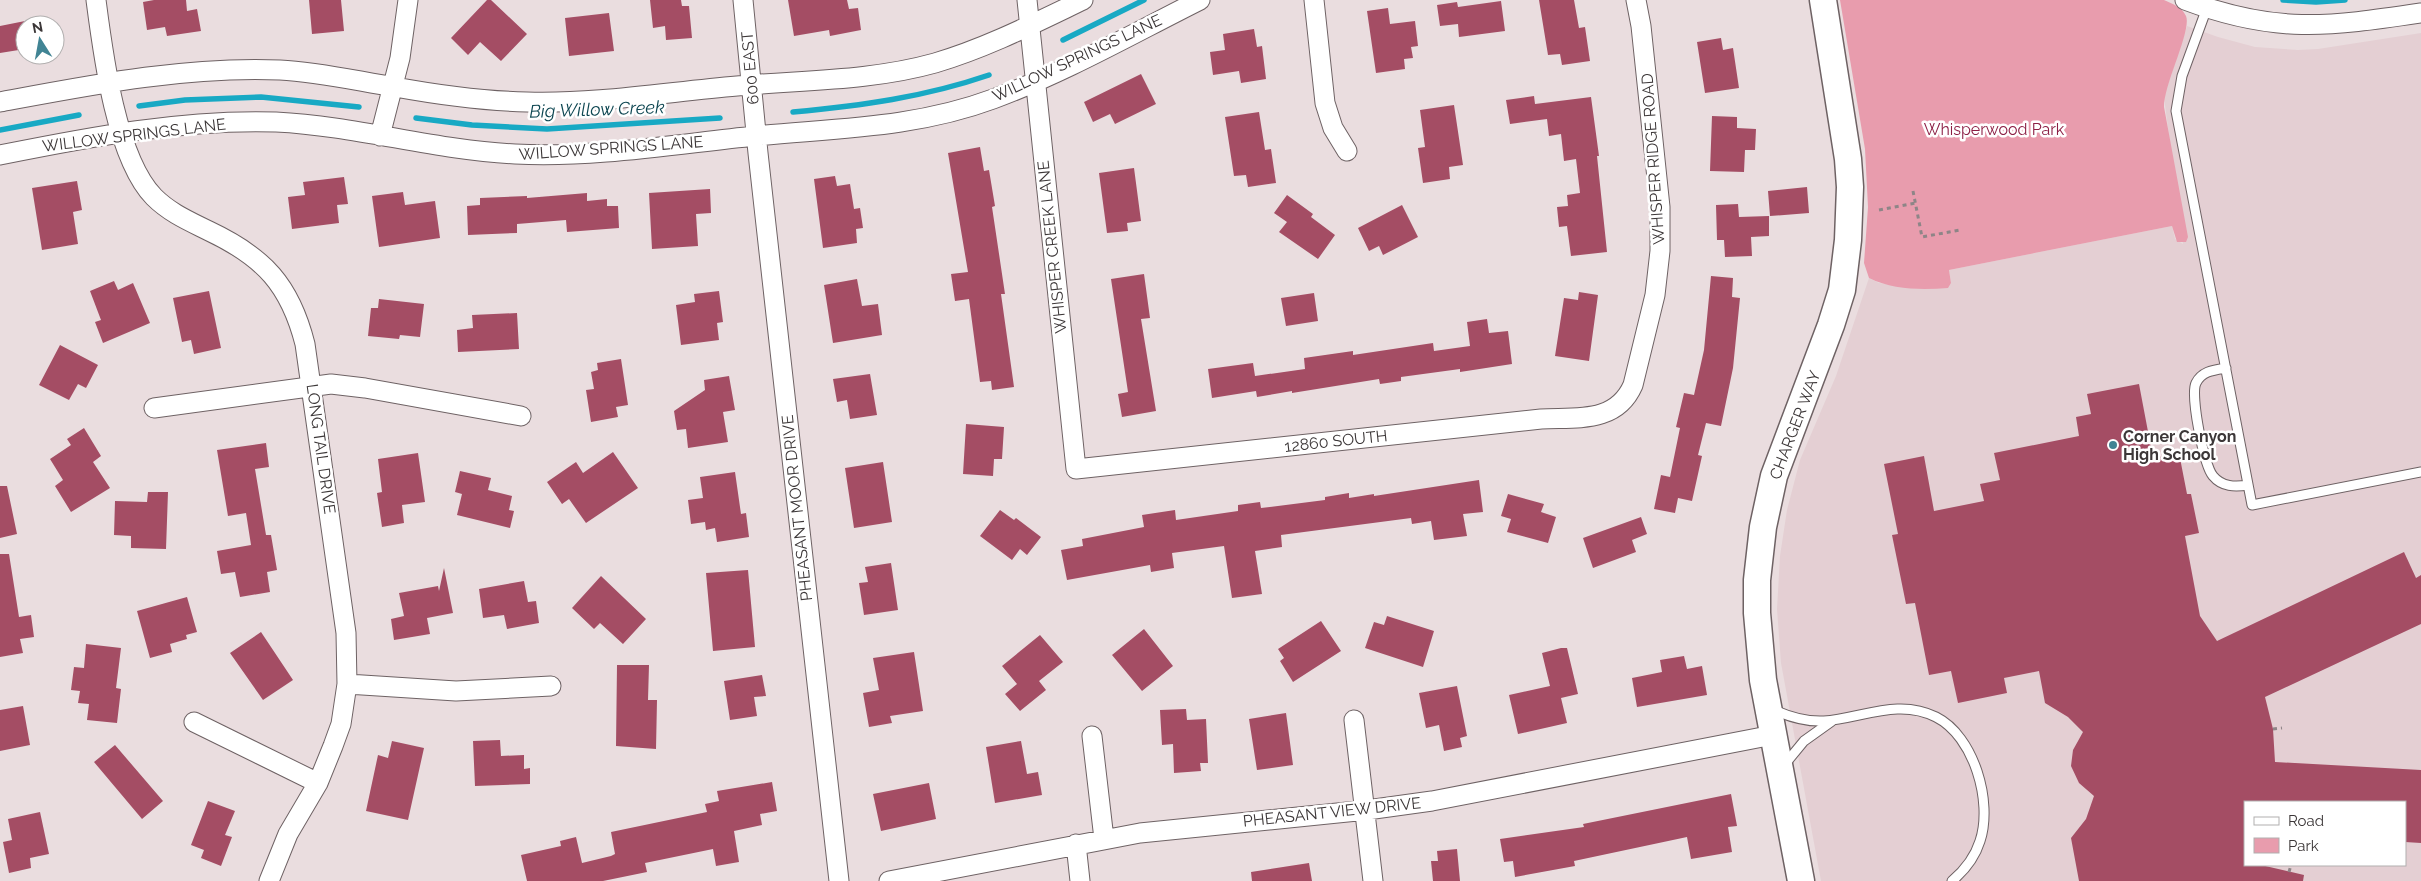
<svg xmlns="http://www.w3.org/2000/svg" width="2421" height="881" font-family="Raleway,sans-serif">
<rect width="100%" height="100%" fill="#eadddf"/>
<path fill="#e4cfd3" fill-rule="evenodd" d="M 2187,26 L 2218,37 L 2255,47 L 2298,50 L 2318,49 L 2421,33 L 2421,881 L 1821,881 L 1781,663 L 1777,609 L 1780,556 L 1787,510 L 1800,460 L 1836,376 L 1869,278 L 1879,283 L 1914,288 L 1947,288 L 1951,283 L 1949,270 L 2172,226 L 2175,239 L 2183,244 L 2164,97 ZM 2245,802 L 2405,802 L 2405,865 L 2245,865 Z"/>
<path fill="#e89cad" d="M 1840,0 L 2164,0 C 2173,4 2182,7 2186,16 C 2192,30 2164,84 2164,107 L 2188,237 L 2186,242 L 2177,242 L 2172,226 L 1949,270 L 1951,283 L 1948,288 C 1922,290 1893,290 1869,278 L 1864,263 L 1868,207 L 1865,149 Z"/>
<g fill="none" stroke-linecap="round" stroke-linejoin="round">
<path stroke="#18a9c4" stroke-width="5.5" d="M 2283,0 L 2316,2 L 2345,0
M 1063,40 L 1144,0
M 139,106 L 185,100 L 261,97 L 359,107
M 793,112 C 860,106 925,97 989,75
M 416,118 L 472,125 L 547,129 L 720,118
M 0,130 L 79,115"/>
</g>
<path fill="#a44d64" d="M 154,0 L 186,0 L 187,11 L 197,9 L 201,31 L 167,36 L 165,27 L 147,30 L 143,2 Z
M 309,0 L 341,0 L 344,31 L 312,34 Z
M 487,0 L 491,0 L 527,34 L 501,61 L 480,42 L 468,55 L 451,38 Z
M 650,0 L 681,0 L 682,6 L 689,6 L 692,38 L 666,40 L 665,26 L 653,28 Z
M 788,0 L 847,0 L 849,9 L 858,8 L 861,30 L 830,36 L 829,30 L 794,36 Z
M 1539,0 L 1574,0 L 1579,28 L 1585,27 L 1590,61 L 1562,65 L 1560,54 L 1548,55 Z
M 1501,1 L 1505,31 L 1459,37 L 1458,24 L 1440,26 L 1437,5 L 1457,2 L 1458,7 Z
M 1388,8 L 1390,24 L 1415,21 L 1418,46 L 1411,47 L 1413,58 L 1404,59 L 1405,69 L 1376,73 L 1367,11 Z
M 609,13 L 614,51 L 569,56 L 565,18 Z
M 25,21 L 25,49 L 0,53 L 0,26 Z
M 1254,29 L 1257,47 L 1262,46 L 1266,79 L 1241,83 L 1239,71 L 1213,75 L 1210,52 L 1225,50 L 1223,34 Z
M 1721,38 L 1723,50 L 1733,48 L 1739,88 L 1705,93 L 1697,42 Z
M 1141,74 L 1156,104 L 1115,124 L 1110,114 L 1093,122 L 1084,102 Z
M 1534,96 L 1535,104 L 1591,97 L 1599,156 L 1597,156 L 1607,252 L 1571,256 L 1567,226 L 1559,227 L 1557,207 L 1568,206 L 1567,195 L 1580,193 L 1576,159 L 1564,161 L 1561,134 L 1549,136 L 1547,119 L 1510,124 L 1506,100 Z
M 1454,105 L 1463,165 L 1449,167 L 1450,179 L 1423,183 L 1418,148 L 1425,147 L 1420,110 Z
M 1259,112 L 1265,150 L 1271,149 L 1276,183 L 1248,187 L 1246,175 L 1234,176 L 1225,117 Z
M 1712,116 L 1737,117 L 1737,128 L 1756,129 L 1755,150 L 1745,150 L 1744,172 L 1710,171 Z
M 980,147 L 984,171 L 989,170 L 995,206 L 992,207 L 1005,294 L 1001,294 L 1014,387 L 992,390 L 991,381 L 980,382 L 969,299 L 955,301 L 951,274 L 968,272 L 948,153 Z
M 1134,168 L 1141,221 L 1127,223 L 1128,231 L 1107,233 L 1099,173 Z
M 835,176 L 837,186 L 850,184 L 854,209 L 860,208 L 863,228 L 856,229 L 857,243 L 823,248 L 814,179 Z
M 344,177 L 348,204 L 337,205 L 339,223 L 292,229 L 288,197 L 305,195 L 303,182 Z
M 77,181 L 82,210 L 73,212 L 78,244 L 42,250 L 32,188 Z
M 1807,187 L 1809,213 L 1770,216 L 1768,191 Z
M 710,189 L 711,213 L 696,214 L 698,246 L 652,249 L 649,193 Z
M 403,192 L 405,205 L 435,201 L 440,238 L 379,247 L 372,196 Z
M 587,193 L 587,201 L 607,199 L 607,206 L 618,206 L 619,228 L 567,232 L 566,220 L 517,224 L 517,233 L 468,235 L 467,206 L 480,205 L 480,198 L 527,196 L 527,198 Z
M 1287,195 L 1313,214 L 1311,217 L 1335,235 L 1318,259 L 1279,232 L 1287,222 L 1274,213 Z
M 1738,204 L 1739,217 L 1769,216 L 1769,236 L 1751,237 L 1752,256 L 1725,257 L 1724,240 L 1717,240 L 1716,205 Z
M 1402,205 L 1418,237 L 1383,255 L 1379,246 L 1369,251 L 1358,228 Z
M 1144,274 L 1150,318 L 1141,319 L 1156,411 L 1122,417 L 1118,394 L 1128,392 L 1111,279 Z
M 1711,276 L 1733,278 L 1732,297 L 1740,298 L 1733,368 L 1721,426 L 1706,423 L 1698,455 L 1702,456 L 1692,501 L 1678,498 L 1675,513 L 1654,509 L 1661,475 L 1670,477 L 1680,428 L 1676,427 L 1684,393 L 1694,395 L 1704,350 Z
M 857,279 L 862,306 L 878,304 L 882,335 L 833,343 L 824,285 Z
M 114,281 L 118,290 L 133,283 L 150,323 L 103,343 L 95,322 L 101,320 L 90,291 Z
M 209,291 L 221,348 L 194,354 L 191,340 L 182,342 L 173,298 Z
M 719,291 L 723,322 L 717,323 L 719,340 L 681,345 L 676,305 L 695,302 L 694,294 Z
M 1579,292 L 1598,295 L 1589,361 L 1555,356 L 1564,298 L 1578,300 Z
M 1314,293 L 1318,321 L 1286,326 L 1281,298 Z
M 379,299 L 424,304 L 420,337 L 400,335 L 399,339 L 368,336 L 371,308 L 378,308 Z
M 517,313 L 519,349 L 458,352 L 457,330 L 473,328 L 472,315 Z
M 1487,319 L 1489,333 L 1508,331 L 1512,364 L 1460,372 L 1460,369 L 1401,377 L 1401,381 L 1380,384 L 1379,379 L 1292,393 L 1292,391 L 1257,397 L 1256,391 L 1212,398 L 1208,369 L 1253,363 L 1255,376 L 1305,369 L 1304,358 L 1353,351 L 1353,355 L 1433,343 L 1434,351 L 1470,346 L 1467,322 Z
M 60,345 L 98,365 L 86,388 L 78,384 L 69,400 L 39,385 Z
M 621,359 L 628,405 L 616,407 L 618,417 L 591,422 L 586,390 L 594,389 L 591,372 L 598,370 L 597,363 Z
M 870,374 L 877,415 L 850,419 L 847,400 L 837,402 L 833,379 Z
M 729,376 L 735,410 L 723,412 L 728,442 L 688,448 L 686,429 L 677,430 L 674,411 L 705,390 L 704,380 Z
M 2139,384 L 2153,458 L 2179,453 L 2187,494 L 2191,494 L 2199,533 L 2185,536 L 2200,616 L 2217,641 L 2404,552 L 2416,578 L 2421,575 L 2421,624 L 2265,697 L 2273,729 L 2275,762 L 2421,770 L 2421,843 L 2405,842 L 2405,802 L 2245,802 L 2245,865 L 2261,865 L 2304,875 L 2303,881 L 2079,881 L 2071,838 L 2086,819 L 2094,796 L 2079,783 L 2071,766 L 2073,750 L 2083,732 L 2068,717 L 2045,703 L 2039,671 L 2004,678 L 2007,693 L 1958,703 L 1951,671 L 1929,675 L 1915,603 L 1906,604 L 1892,535 L 1898,534 L 1884,464 L 1924,456 L 1934,511 L 1984,501 L 1980,484 L 2000,480 L 1994,453 L 2079,436 L 2076,417 L 2091,414 L 2087,394 Z
M 966,424 L 1004,427 L 1002,459 L 994,459 L 993,476 L 963,474 Z
M 84,428 L 101,456 L 93,462 L 110,488 L 71,512 L 55,486 L 63,480 L 50,459 L 71,445 L 67,439 Z
M 266,443 L 269,467 L 255,469 L 266,535 L 271,535 L 277,570 L 267,572 L 270,592 L 240,597 L 235,572 L 221,574 L 217,551 L 251,545 L 246,513 L 228,516 L 217,450 Z
M 613,452 L 638,488 L 586,523 L 569,499 L 562,504 L 547,482 L 576,462 L 583,473 Z
M 418,453 L 425,502 L 402,505 L 404,523 L 382,527 L 377,493 L 382,492 L 378,459 Z
M 883,462 L 892,522 L 854,528 L 845,468 Z
M 460,471 L 491,478 L 488,490 L 512,496 L 509,510 L 514,511 L 510,528 L 457,515 L 462,494 L 455,492 Z
M 735,472 L 741,514 L 746,513 L 749,537 L 717,542 L 715,528 L 706,530 L 705,522 L 691,524 L 688,500 L 703,498 L 700,477 Z
M 1479,480 L 1483,512 L 1463,514 L 1467,536 L 1434,540 L 1431,521 L 1412,524 L 1411,518 L 1281,535 L 1282,547 L 1255,551 L 1262,594 L 1232,598 L 1224,546 L 1172,553 L 1174,568 L 1151,572 L 1150,565 L 1067,580 L 1061,550 L 1083,546 L 1082,539 L 1144,527 L 1142,515 L 1175,510 L 1176,520 L 1238,511 L 1238,505 L 1260,502 L 1261,508 L 1325,500 L 1325,497 L 1349,493 L 1349,498 L 1374,494 L 1374,496 Z
M 0,486 L 7,486 L 17,534 L 0,538 Z
M 148,492 L 168,492 L 166,549 L 131,548 L 131,536 L 114,535 L 115,501 L 147,502 Z
M 1508,494 L 1544,504 L 1541,512 L 1556,517 L 1548,543 L 1507,532 L 1511,519 L 1501,516 Z
M 1000,510 L 1014,520 L 1016,518 L 1041,537 L 1027,555 L 1020,549 L 1012,560 L 980,536 Z
M 1641,517 L 1647,534 L 1632,540 L 1636,552 L 1593,568 L 1583,538 Z
M 0,554 L 9,554 L 19,617 L 31,615 L 34,637 L 20,639 L 23,653 L 0,657 Z
M 891,563 L 898,610 L 864,615 L 859,583 L 868,582 L 865,567 Z
M 444,568 L 453,613 L 427,618 L 430,634 L 394,640 L 391,619 L 404,616 L 399,593 L 438,586 L 439,591 Z
M 748,570 L 755,647 L 713,651 L 706,573 Z
M 601,576 L 646,619 L 623,644 L 600,623 L 594,629 L 572,608 Z
M 524,581 L 528,602 L 536,601 L 539,623 L 507,629 L 504,615 L 483,618 L 479,589 Z
M 187,597 L 197,632 L 186,635 L 187,639 L 170,644 L 172,652 L 150,658 L 137,611 Z
M 1387,616 L 1434,631 L 1423,667 L 1365,648 L 1374,622 L 1384,625 Z
M 1321,621 L 1341,651 L 1293,682 L 1280,661 L 1284,658 L 1278,649 Z
M 1144,629 L 1173,666 L 1142,691 L 1112,655 Z
M 261,632 L 293,680 L 263,700 L 230,653 Z
M 1040,635 L 1063,662 L 1039,681 L 1046,690 L 1020,711 L 1005,694 L 1017,684 L 1002,666 Z
M 86,644 L 121,648 L 116,688 L 121,689 L 117,723 L 87,720 L 89,704 L 78,703 L 80,691 L 71,690 L 74,667 L 84,668 Z
M 1561,648 L 1567,648 L 1578,694 L 1561,698 L 1567,723 L 1518,734 L 1509,695 L 1550,686 L 1542,653 Z
M 914,652 L 923,711 L 890,716 L 892,723 L 869,727 L 863,693 L 879,690 L 873,658 Z
M 1684,656 L 1687,669 L 1702,666 L 1707,695 L 1637,707 L 1632,678 L 1662,672 L 1660,660 Z
M 617,665 L 649,665 L 648,700 L 657,700 L 656,749 L 616,746 Z
M 762,675 L 766,696 L 754,697 L 757,716 L 730,720 L 724,681 Z
M 1457,686 L 1467,736 L 1460,738 L 1462,747 L 1444,751 L 1439,725 L 1426,728 L 1419,693 Z
M 23,706 L 30,745 L 0,751 L 0,710 Z
M 1186,709 L 1187,720 L 1206,719 L 1208,763 L 1200,763 L 1201,771 L 1174,773 L 1173,744 L 1162,745 L 1160,710 Z
M 1286,713 L 1293,765 L 1257,770 L 1249,719 Z
M 500,740 L 501,756 L 524,755 L 524,769 L 530,768 L 530,784 L 475,786 L 473,741 Z
M 392,741 L 424,748 L 408,820 L 366,811 L 378,755 L 388,758 Z
M 1021,741 L 1027,774 L 1038,772 L 1042,795 L 995,803 L 986,747 Z
M 115,745 L 163,801 L 142,819 L 94,762 Z
M 772,782 L 777,811 L 760,814 L 762,825 L 734,831 L 739,862 L 716,866 L 713,849 L 645,863 L 647,872 L 603,881 L 527,881 L 521,855 L 561,846 L 560,841 L 576,837 L 582,863 L 611,856 L 615,854 L 611,832 L 707,812 L 705,804 L 719,801 L 717,791 Z
M 929,783 L 936,819 L 881,831 L 873,794 Z
M 1731,794 L 1737,826 L 1728,827 L 1732,852 L 1691,859 L 1687,837 L 1574,861 L 1575,866 L 1515,877 L 1513,861 L 1504,862 L 1500,839 L 1584,827 L 1583,824 Z
M 208,801 L 235,811 L 225,835 L 232,837 L 221,866 L 201,858 L 204,850 L 191,845 Z
M 40,812 L 49,854 L 30,858 L 31,868 L 9,873 L 3,842 L 12,840 L 8,819 Z
M 1457,849 L 1460,881 L 1433,881 L 1431,861 L 1438,861 L 1437,851 Z
M 1309,863 L 1312,881 L 1252,881 L 1251,872 Z"/>
<g fill="none" stroke-linecap="round" stroke-linejoin="round">
<defs>
<path id="lane" d="M 2208,5 L 2182,76 L 2176,111 L 2252,505 L 2421,472
M 2226,368 C 2214,370 2202,371 2196,383 C 2190,395 2204,466 2213,476 C 2222,487 2235,487 2248,485
M 1772,709 C 1789,717 1805,722 1824,721 C 1862,718 1899,698 1936,717 C 1974,736 1993,802 1980,841 C 1975,857 1965,870 1952,881
M 1785,764 L 1804,741 L 1832,721"/>
<path id="street" d="M 96,0 C 103,54 116,158 154,197 C 170,213 189,221 209,231 C 264,257 290,285 305,344 L 346,633 L 347,684 L 341,724 L 333,746 L 318,783 L 288,834 L 269,881
M 743,0 L 758,153 L 839,881
M 1027,0 L 1076,469 L 1541,419 C 1576,417 1616,424 1633,385 L 1655,295 L 1660,251 L 1660,207 L 1641,26 L 1636,0
M 1314,0 L 1325,103 L 1333,128 L 1347,151
M 2185,0 C 2275,34 2328,27 2421,13
M 0,102 C 91,85 187,66 280,70 C 319,72 357,81 395,87 C 439,95 483,101 527,102 C 597,104 667,92 737,86 C 802,80 871,81 935,63 C 986,48 1035,23 1083,0
M 380,136 L 400,58 L 408,0
M 0,155 C 90,137 183,119 276,122 C 357,126 434,150 515,154 C 595,158 676,144 755,136 C 837,128 915,128 993,99 C 1064,73 1132,34 1200,0
M 154,408 L 331,384 L 365,388 L 521,416
M 347,684 L 456,691 L 551,686
M 1354,720 L 1373,881
M 194,722 L 318,783
M 1092,736 L 1104,839
M 1076,844 L 1080,881
M 889,881 L 1140,833 L 1367,810 L 1432,801 L 1773,735"/>
<path id="secondary" d="M 1801,881 L 1763,680 L 1757,613 L 1757,580 L 1763,527 L 1774,476 L 1831,325 L 1842,290 L 1848,240 L 1850,187 L 1848,159 L 1823,0"/>
</defs>
<use href="#lane" stroke="#6e6264" stroke-width="11"/>
<use href="#street" stroke="#6e6264" stroke-width="21"/>
<use href="#secondary" stroke="#6e6264" stroke-width="29"/>
<path stroke="#8e8587" stroke-width="3" stroke-dasharray="4 4" stroke-linecap="butt" d="M 1913,191 L 1922,237 L 1960,230
M 1879,210 L 1916,203
M 2273,729 L 2282,728
M 2289,872 L 2291,865"/>
<use href="#lane" stroke="#fff" stroke-width="9"/>
<use href="#street" stroke="#fff" stroke-width="19"/>
<use href="#secondary" stroke="#fff" stroke-width="26"/>
</g>
<circle fill="#418494" stroke="#fff" stroke-width="2" cx="2113" cy="445" r="5"/>
<g text-anchor="middle" dominant-baseline="central" stroke-width="5" stroke-linejoin="round" paint-order="stroke">
<g font-size="16" fill="#3c3738" stroke="#fff">
<text transform="translate(1077 58) rotate(-25)">WILLOW SPRINGS LANE</text>
<text transform="translate(750 68) rotate(-95)">600 EAST</text>
<text transform="translate(134 135) rotate(-7)">WILLOW SPRINGS LANE</text>
<text transform="translate(611 148) rotate(-4)">WILLOW SPRINGS LANE</text>
<text transform="translate(1653 159) rotate(-94)">WHISPER RIDGE ROAD</text>
<text transform="translate(1052 247) rotate(-96)">WHISPER CREEK LANE</text>
<text transform="translate(1795 425) rotate(-69)">CHARGER WAY</text>
<text transform="translate(1336 441) rotate(-6)">12860 SOUTH</text>
<text transform="translate(321 449) rotate(82)">LONG TAIL DRIVE</text>
<text transform="translate(797 508) rotate(-96)">PHEASANT MOOR DRIVE</text>
<text transform="translate(1332 812) rotate(-6)">PHEASANT VIEW DRIVE</text>
</g>
<g font-size="16" fill="#8c1f45" stroke="#fff">
<text x="1994" y="129">Whisperwood Park</text>
</g>
<g font-size="16" font-weight="bold" fill="#3c3738" stroke="#fff" text-anchor="start">
<text x="2123" y="436">Corner Canyon<tspan x="2123" dy="18">High School</tspan></text>
</g>
<g font-size="18" font-style="italic" fill="#0d4651" stroke="#fff">
<text transform="translate(597 109) rotate(-2)">Big Willow Creek</text>
</g>
</g>
<rect x="2244" y="801" width="162" height="65" fill="#ffffff" stroke="#b1afaf"/>
<rect x="2254" y="817" width="25" height="8" fill="#ffffff" stroke="#b1afaf"/>
<text x="2288" y="826" font-size="15" fill="#3c3738">Road</text>
<rect x="2254" y="838" width="25" height="15" fill="#e89cad" stroke="#b1afaf"/>
<text x="2288" y="851" font-size="15" fill="#3c3738">Park</text>
<g transform="translate(40 40) rotate(349)"><circle r="24" fill="#ffffff" stroke="#b1afaf"/>
<path d="M0-4L9 19L0 12L-9 19Z" fill="#418494"/>
<text y="-8" font-size="14" font-weight="bold" text-anchor="middle" fill="#3c3738">N</text>
</g>
</svg>
